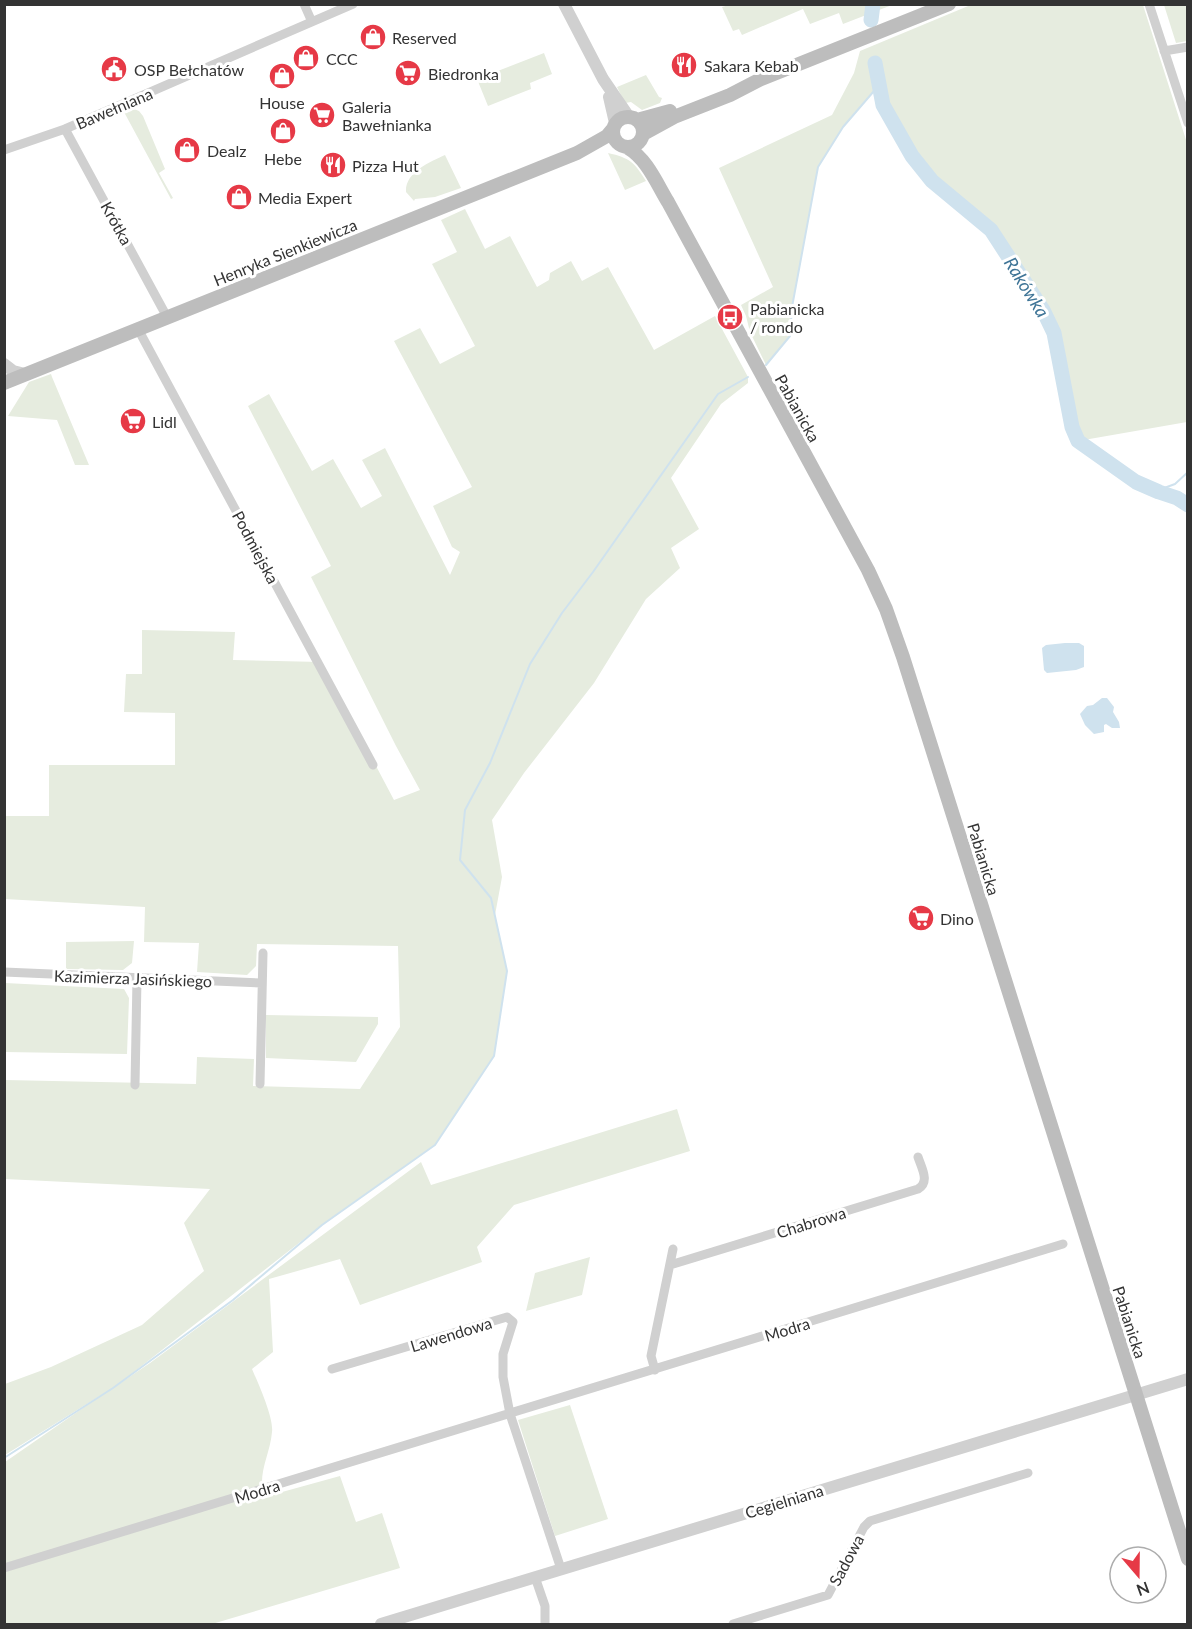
<svg xmlns="http://www.w3.org/2000/svg" width="1192" height="1629" font-family="Lato,sans-serif">
<rect width="100%" height="100%" fill="#fff"/>
<path fill="#e6ecdf" d="M 973,4 L 1143,5 L 1187,143 L 1187,422 L 1078,441 L 1072,427 L 1054,333 L 1043,310 L 991,230 L 932,181 L 912,156 L 883,105 L 880,85 L 843,127 L 818,167 L 792,307 L 790,336 L 766,365 L 750,332 L 746,316 L 741,305 L 773,287 L 719,168 L 832,115 L 854,73 L 860,51 Z
M 729,5 L 729,4 L 892,5 L 843,24 L 839,13 L 810,24 L 803,9 L 742,35 L 739,29 L 733,31 L 722,7 Z
M 1164,5 L 1187,5 L 1187,41 L 1176,43 Z
M 544,53 L 552,74 L 530,83 L 531,89 L 488,106 L 477,79 Z
M 646,75 L 659,97 L 662,98 L 660,103 L 642,110 L 631,102 L 625,103 L 617,87 Z
M 134,109 L 139,111 L 143,116 L 165,169 L 159,173 L 173,198 L 171,199 L 124,112 Z
M 608,153 C 630,158 634,162 646,181 L 625,190 Z
M 445,155 L 461,188 L 435,197 L 415,199 L 414,201 L 406,192 C 405,172 430,162 445,155 Z
M 465,209 L 485,249 L 510,236 L 537,287 L 549,280 L 550,273 L 571,261 L 582,281 L 608,267 L 654,350 L 715,316 L 748,377 L 748,383 L 721,404 L 671,478 L 699,529 L 671,548 L 680,568 L 646,599 L 594,683 L 524,773 L 492,820 L 502,877 L 495,915 L 507,971 L 494,1056 L 435,1145 L 322,1225 L 116,1386 L 150,1363 L 421,1162 L 431,1185 L 677,1109 L 690,1151 L 514,1205 L 477,1247 L 482,1262 L 360,1305 L 340,1259 L 269,1279 L 273,1352 L 252,1369 C 258,1383 274,1418 272,1432 C 270,1455 257,1473 264,1497 L 340,1476 L 356,1522 L 382,1513 L 400,1568 L 212,1624 L 5,1624 L 5,1462 L 106,1392 L 5,1455 L 5,1384 L 51,1367 L 142,1325 L 204,1271 L 184,1223 L 210,1189 L 5,1179 L 5,1080 L 196,1084 L 197,1057 L 254,1059 L 253,1086 L 360,1089 L 400,1027 L 398,946 L 257,944 L 256,966 L 247,975 L 197,972 L 199,943 L 144,942 L 145,907 L 5,899 L 5,816 L 49,816 L 49,765 L 175,765 L 175,713 L 124,712 L 126,674 L 142,674 L 142,630 L 235,632 L 233,660 L 321,662 L 394,800 L 420,790 L 396,746 L 311,577 L 331,566 L 248,406 L 269,394 L 312,471 L 333,459 L 361,508 L 382,496 L 362,460 L 385,448 L 450,575 L 460,552 L 452,547 L 433,506 L 472,487 L 394,341 L 420,328 L 440,364 L 475,346 L 432,264 L 457,252 L 441,220 Z
M 51,374 L 52,377 L 89,465 L 75,465 L 57,420 L 8,416 L 29,382 Z
M 134,941 L 132,963 L 123,970 L 66,969 L 66,942 Z
M 5,983 L 124,989 L 129,998 L 127,1054 L 5,1052 Z
M 266,1015 L 378,1017 L 378,1024 L 356,1062 L 266,1058 Z
M 590,1257 L 582,1295 L 526,1311 L 535,1273 Z
M 570,1405 L 608,1519 L 555,1536 L 518,1420 Z"/>
<path fill="#cfe2ee" d="M 1065,643 L 1079,643 L 1084,646 L 1084,667 L 1076,670 L 1047,673 L 1044,670 L 1042,648 L 1046,645 Z
M 1102,698 L 1107,698 L 1114,707 L 1113,712 L 1119,722 L 1120,728 L 1112,728 L 1106,724 L 1104,725 L 1104,732 L 1094,734 L 1085,725 L 1080,714 L 1087,706 L 1093,705 Z"/>
<g fill="none" stroke-linecap="round" stroke-linejoin="round">
<path stroke="#cfe2ee" stroke-width="2" d="M 766,365 L 790,336 L 792,307 L 818,167 L 843,127 L 880,84
M 1156,491 L 1175,484 L 1188,472
M 4,1458 L 113,1388 L 233,1300 L 322,1225 L 435,1145 L 494,1056 L 507,971 L 491,898 L 460,860 L 465,810 L 490,763 L 530,664 L 562,613 L 593,572 L 718,394 L 748,377"/>
<path stroke="#cfe2ee" stroke-width="15" d="M 871,20 L 873,4
M 875,63 L 883,105 L 912,156 L 932,181 L 991,230 L 1043,310 L 1054,333 L 1072,427 L 1078,441 L 1136,482 L 1159,492 L 1177,498 L 1188,505"/>
<path stroke="#d0d0d0" stroke-width="9" d="M 304,4 L 312,22
M 1149,4 L 1188,123
M 1164,51 L 1188,47
M 65,129 L 167,317
M 4,150 L 65,129 L 353,4
M 138,329 L 373,765
M 4,972 L 262,983
M 260,1084 L 263,953
M 135,1085 L 137,979
M 670,1265 L 918,1189 C 930,1182 922,1169 918,1157
M 332,1369 L 507,1317 L 513,1322 L 503,1354 L 503,1377 L 510,1414 L 561,1569
M 655,1370 L 651,1356 L 673,1249
M 4,1568 L 1063,1244
M 535,1577 L 545,1606 L 545,1624
M 733,1624 L 828,1595 L 864,1527 L 870,1521 L 1028,1473"/>
<path stroke="#d0d0d0" stroke-width="12" d="M 564,4 L 603,79 L 629,117
M 609,97 L 615,123
M 4,364 L 13,371 L 25,374
M 381,1624 L 1188,1379"/>
<path stroke="#bdbdbd" stroke-width="14" d="M613 132a15 15 0 1 1 30 0a15 15 0 1 1-30 0Z
M 637,120 L 670,111
M 643,134 L 674,117 L 730,95 L 759,80 L 949,4
M 628,148 C 647,159 657,184 668,202 L 868,570 L 886,609 L 903,657 L 1188,1559
M 4,383 L 577,153 L 607,136 L 612,130"/>
</g>
<defs>
<symbol id="shop-disc" viewBox="-11 -11 22 22"><circle r="9.5" fill="#e63946" stroke="#fff"/><path d="M-5-2.5h2.3a2.7 3.5 0 0 1 5.4 0H5L5.5 6h-11ZM-1.5-2.5h3a1.5 2.3 0 0 0-3 0Z" fill="#fff"/></symbol>
<symbol id="restaurant-disc" viewBox="-11 -11 22 22"><circle r="9.5" fill="#e63946" stroke="#fff"/><path d="M-5-6h1v4h1v-4h1v4h1v-4h1v5L-1.5 .5V6h-2V.5L-5-1ZM5-6V6H3V1.5H1.5Q1.5-4 5-6Z" fill="#fff"/></symbol>
<symbol id="civic-disc" viewBox="-11 -11 22 22"><circle r="9.5" fill="#e63946" stroke="#fff"/><path d="M-.6-6.5H3V-4.5H.6V-3L4-1V1h2V6H-6V1h2V-1L-.6-3ZM-1.2 2.5V6h2.4V2.5Z" fill="#fff"/></symbol>
<symbol id="supermarket-disc" viewBox="-11 -11 22 22"><circle r="9.5" fill="#e63946" stroke="#fff"/><path d="M-6-5.5h2.5l.6 2H6L4.5 2H-2.5L-4.4-4H-6ZM-1.5 3.2a1.3 1.3 0 1 0 .1 0ZM3 3.2a1.3 1.3 0 1 0 .1 0Z" fill="#fff"/></symbol>
<symbol id="bus-disc" viewBox="-11 -11 22 22"><circle r="9.5" fill="#e63946" stroke="#fff"/><path d="M-5-6H5V4H4V6H2V4H-2V6H-4V4H-5ZM-3.5-4V0h7V-4ZM-3.5 1.2v1.5H-2V1.2ZM2 1.2v1.5H3.5V1.2Z" fill="#fff"/></symbol>
</defs>
<g fill-rule="evenodd">
<use href="#shop-disc" x="358" y="22" width="30" height="30"/>
<use href="#shop-disc" x="291" y="43" width="30" height="30"/>
<use href="#restaurant-disc" x="669" y="50" width="30" height="30"/>
<use href="#civic-disc" x="99" y="54" width="30" height="30"/>
<use href="#supermarket-disc" x="393" y="58" width="30" height="30"/>
<use href="#shop-disc" x="267" y="61" width="30" height="30"/>
<use href="#supermarket-disc" x="307" y="100" width="30" height="30"/>
<use href="#shop-disc" x="268" y="116" width="30" height="30"/>
<use href="#shop-disc" x="172" y="135" width="30" height="30"/>
<use href="#restaurant-disc" x="318" y="150" width="30" height="30"/>
<use href="#shop-disc" x="224" y="182" width="30" height="30"/>
<use href="#bus-disc" x="715" y="302" width="30" height="30"/>
<use href="#supermarket-disc" x="118" y="406" width="30" height="30"/>
<use href="#supermarket-disc" x="906" y="903" width="30" height="30"/>
</g>
<g text-anchor="middle" dominant-baseline="central" stroke-width="6" stroke-linejoin="round" paint-order="stroke">
<g font-size="16" fill="#333" stroke="#fff" text-anchor="start">
<text x="392" y="37">Reserved</text>
<text x="326" y="58">CCC</text>
<text x="704" y="65">Sakara Kebab</text>
<text x="134" y="69">OSP Bełchatów</text>
<text x="428" y="73">Biedronka</text>
<text x="282" y="102" text-anchor="middle">House</text>
<text x="342" y="106">Galeria<tspan x="342" dy="18">Bawełnianka</tspan></text>
<text x="207" y="150">Dealz</text>
<text x="283" y="158" text-anchor="middle">Hebe</text>
<text x="352" y="165">Pizza Hut</text>
<text x="258" y="197">Media Expert</text>
<text x="750" y="308">Pabianicka<tspan x="750" dy="18">/ rondo</tspan></text>
<text x="152" y="421">Lidl</text>
<text x="940" y="918">Dino</text>
</g>
<g font-size="16" fill="#333" stroke="#fff">
<text transform="translate(114 108) rotate(-23)">Bawełniana</text>
<text transform="translate(117 223) rotate(61)">Krótka</text>
<text transform="translate(285 252) rotate(-22)">Henryka Sienkiewicza</text>
<text transform="translate(798 408) rotate(61)">Pabianicka</text>
<text transform="translate(256 547) rotate(62)">Podmiejska</text>
<text transform="translate(984 859) rotate(73)">Pabianicka</text>
<text transform="translate(133 978) rotate(2)">Kazimierza Jasińskiego</text>
<text transform="translate(811 1222) rotate(-17)">Chabrowa</text>
<text transform="translate(1130 1322) rotate(72)">Pabianicka</text>
<text transform="translate(787 1329) rotate(-17)">Modra</text>
<text transform="translate(451 1334) rotate(-17)">Lawendowa</text>
<text transform="translate(257 1491) rotate(-17)">Modra</text>
<text transform="translate(784 1501) rotate(-17)">Cegielniana</text>
<text transform="translate(846 1560) rotate(-62)">Sadowa</text>
</g>
<g font-size="18" font-style="italic" fill="#3f7597" stroke="#fff">
<text transform="translate(1027 287) rotate(58)">Rakówka</text>
</g>
</g>
<rect width="1192" height="1629" fill="none" stroke="#333333" stroke-width="12"/>
<g transform="translate(1138 1575) rotate(160)"><circle r="28" fill="#ffffff" stroke="#adadad" stroke-width="1.5"/>
<path d="M0-4.5L10 22L0 15L-10 22Z" fill="#e63946"/>
<text y="-9" font-size="16" font-weight="bold" text-anchor="middle" fill="#333333">N</text>
</g>
</svg>
